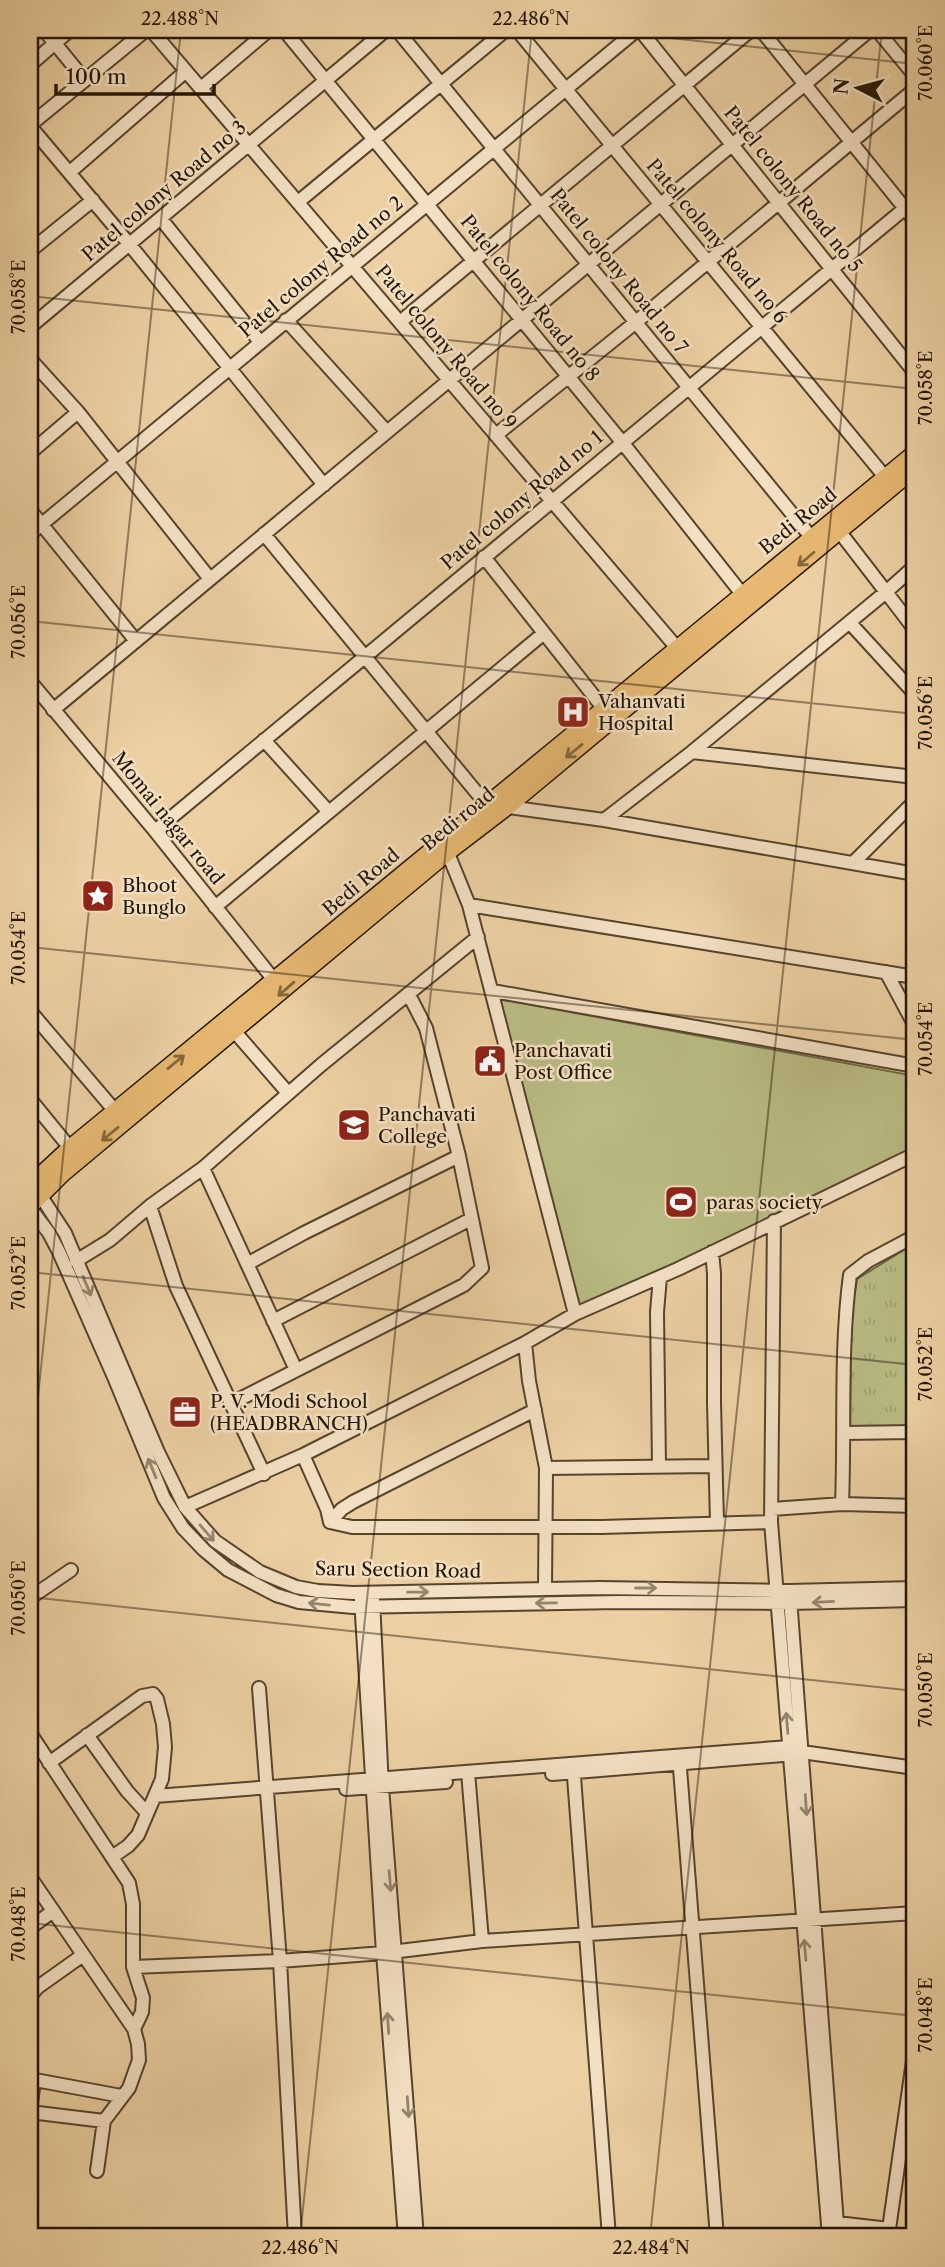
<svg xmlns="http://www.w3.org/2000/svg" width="945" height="2267" font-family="'Libre Caslon Text',serif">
<defs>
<pattern id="park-tufts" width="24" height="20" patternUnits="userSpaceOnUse" patternTransform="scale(1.75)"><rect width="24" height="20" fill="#babb84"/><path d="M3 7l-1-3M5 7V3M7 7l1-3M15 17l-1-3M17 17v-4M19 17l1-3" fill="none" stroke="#a0a070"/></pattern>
</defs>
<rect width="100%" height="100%" fill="#ecd0a3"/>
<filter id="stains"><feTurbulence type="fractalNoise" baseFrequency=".00286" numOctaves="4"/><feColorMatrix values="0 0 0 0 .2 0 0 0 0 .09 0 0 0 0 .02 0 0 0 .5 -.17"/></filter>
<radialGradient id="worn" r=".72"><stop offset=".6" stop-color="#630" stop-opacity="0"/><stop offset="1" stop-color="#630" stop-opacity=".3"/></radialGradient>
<path fill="#babb84" stroke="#6e6845" stroke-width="2" d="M 495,998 L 915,1076 L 915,1150 L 704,1255 L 653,1287 L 577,1309 Z"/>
<path fill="url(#park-tufts)" stroke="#6e6845" stroke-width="2" d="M 915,1243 L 915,1434 L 850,1428 L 851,1317 L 857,1279 Z"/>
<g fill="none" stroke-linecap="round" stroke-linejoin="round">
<defs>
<path id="minor" d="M 44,30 L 84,79
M 151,30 L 683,655
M 284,30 L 622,442 L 742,594
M 397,30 L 811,537
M 517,30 L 885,477
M 640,30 L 915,373
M 761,30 L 915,221
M 877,30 L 915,76
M 30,65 L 70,30
M 201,88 L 269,30
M 30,125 L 146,30
M 30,126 L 130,245 L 324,485
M 70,172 L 186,71
M 298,202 L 506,30
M 161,219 L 260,342
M 30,251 L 93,200
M 286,320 L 387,432
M 400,322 L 751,30
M 30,327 L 386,30
M 30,359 L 78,412 L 210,579
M 496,435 L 636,322 L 915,89
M 30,453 L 78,412
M 30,510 L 136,641
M 839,531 L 886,592 L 915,566
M 30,534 L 637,30
M 264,534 L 486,804 L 604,820 L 915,874
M 484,557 L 604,709
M 850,623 L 915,694
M 30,681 L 155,831 L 274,980
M 53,710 L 870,30
M 264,740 L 328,811
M 692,752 L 915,777
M 604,820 L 692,752 L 886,592 L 915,630
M 155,831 L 915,200
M 445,846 L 469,905 L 575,1314
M 853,863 L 915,801
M 469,905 L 915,977
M 215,907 L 544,633
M 886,972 L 915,1026
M 493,991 L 915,1066
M 30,1011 L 115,1111
M 235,1032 L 288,1093
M 30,1099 L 70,1148
M 203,1168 L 296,1370
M 36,1189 L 65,1233 L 158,1452 L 185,1507 L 215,1541 L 260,1572 L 296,1587 L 318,1591 L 353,1593 L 600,1588 L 789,1591 L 915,1588
M 150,1206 L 176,1286 L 264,1474
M 30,1208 L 49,1233 L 59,1252 L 114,1377 L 164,1498 L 183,1528 L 204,1550 L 228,1570 L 276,1595 L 299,1602 L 353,1607 L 618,1602 L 790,1603 L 915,1600
M 774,1221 L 771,1522 L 829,2237
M 712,1252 L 714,1273 L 714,1403 L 717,1523
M 76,1261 L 110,1240 L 150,1206 L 203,1168 L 321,1065 L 478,937
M 247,1264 L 304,1233 L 459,1156
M 273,1321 L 471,1219
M 525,1343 L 529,1381 L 546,1468 L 545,1589
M 232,1403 L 464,1285 L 482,1268 L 459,1156 L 426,1028 L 409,995
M 844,1433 L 915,1432
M 303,1455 L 327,1509 L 330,1522
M 659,1466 L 657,1312 L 660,1277
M 546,1468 L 714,1466
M 842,1504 C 845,1428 840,1350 850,1275 L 868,1261 L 915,1236
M 185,1507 L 303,1455 L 525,1343 L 575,1314 L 678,1269 L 915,1154
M 772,1509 L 842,1504 L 915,1506
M 330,1522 L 352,1527 L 601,1527 L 771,1522
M 330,1522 L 342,1509 L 353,1502 L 535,1410
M 30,1598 L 71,1570
M 790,1598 L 838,2237
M 361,1599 L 383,1953 L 405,2237
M 373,1600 L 382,1787 L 417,2237
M 259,1688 L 280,1961 L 295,2237
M 30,1733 L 129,1883 L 133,1904 L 133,1967 L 143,1998 L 142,2012 L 134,2029
M 87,1735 L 127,1791 L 146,1812
M 679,1756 L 717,2237
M 49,1763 L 142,1696 L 153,1694 L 157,1699 L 163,1724 L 165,1747 L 162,1779 L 138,1835 L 128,1846 L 112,1857
M 573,1764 L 609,2237
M 468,1772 L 482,1941
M 552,1774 L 795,1754
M 346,1789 L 446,1782
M 155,1796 L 789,1747 L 802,1752 L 915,1768
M 30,1877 L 134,2029 L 138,2044 L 139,2060 L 129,2088 L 104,2121 L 97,2171
M 30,1928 L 53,1911
M 133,1967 L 280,1961 L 383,1953 L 482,1941 L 915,1913
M 30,1996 L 38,1987 L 83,1955
M 30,2079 L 121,2096
M 34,2080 L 30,2112 L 104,2121
M 837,2223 L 889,2229 L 915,2047"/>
<path id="major" d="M 30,1185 L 70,1148 L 915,453
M 30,1206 L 62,1174 L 448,852 L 508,806 L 915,468"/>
</defs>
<use href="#minor" stroke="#55442d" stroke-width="16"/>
<use href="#major" stroke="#231606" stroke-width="19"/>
<use href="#minor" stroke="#f3e0c3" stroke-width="12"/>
<use href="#major" stroke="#e6b872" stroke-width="16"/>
</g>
<defs><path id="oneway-shaft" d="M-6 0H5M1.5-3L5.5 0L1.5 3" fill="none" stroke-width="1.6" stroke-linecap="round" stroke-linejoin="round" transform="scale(1.75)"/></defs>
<g stroke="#84673c">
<use href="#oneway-shaft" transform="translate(806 559) rotate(140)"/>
<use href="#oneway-shaft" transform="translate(574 751) rotate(141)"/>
<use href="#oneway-shaft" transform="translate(286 989) rotate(139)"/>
<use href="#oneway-shaft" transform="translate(176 1062) rotate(-39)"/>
<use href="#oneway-shaft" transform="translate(110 1134) rotate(141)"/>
</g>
<g stroke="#95856e">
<use href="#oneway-shaft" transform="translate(87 1286) rotate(67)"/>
<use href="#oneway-shaft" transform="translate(152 1468) rotate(-112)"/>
<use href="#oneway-shaft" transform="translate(207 1533) rotate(49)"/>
<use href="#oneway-shaft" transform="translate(646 1588)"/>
<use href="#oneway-shaft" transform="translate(418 1592) rotate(-1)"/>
<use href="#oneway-shaft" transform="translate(823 1602) rotate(177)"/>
<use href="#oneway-shaft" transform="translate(546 1603) rotate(179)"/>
<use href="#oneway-shaft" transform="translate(319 1604) rotate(-174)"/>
<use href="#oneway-shaft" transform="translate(787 1723) rotate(-95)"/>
<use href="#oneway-shaft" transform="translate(806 1805) rotate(86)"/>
<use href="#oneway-shaft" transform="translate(390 1881) rotate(85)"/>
<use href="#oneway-shaft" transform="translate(805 1950) rotate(-95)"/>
<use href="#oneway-shaft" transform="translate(388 2023) rotate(-94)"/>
<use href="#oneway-shaft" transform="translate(408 2107) rotate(86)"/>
</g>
<path fill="none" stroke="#231606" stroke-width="2" stroke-opacity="0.45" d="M 594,30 L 915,64M 30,296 L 915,389M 30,621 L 915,714M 30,947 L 915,1040M 30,1272 L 915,1365M 30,1473 L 181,30M 30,1597 L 915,1691M 30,1923 L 915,2016M 300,2237 L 532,30M 650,2237 L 882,30"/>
<defs>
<symbol id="hospital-square" viewBox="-11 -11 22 22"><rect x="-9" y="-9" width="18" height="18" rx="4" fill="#8f2418" stroke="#f3e0c3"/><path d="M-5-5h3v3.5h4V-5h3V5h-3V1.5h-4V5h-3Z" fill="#fff"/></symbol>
<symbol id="sight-square" viewBox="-11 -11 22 22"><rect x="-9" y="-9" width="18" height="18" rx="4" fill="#8f2418" stroke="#f3e0c3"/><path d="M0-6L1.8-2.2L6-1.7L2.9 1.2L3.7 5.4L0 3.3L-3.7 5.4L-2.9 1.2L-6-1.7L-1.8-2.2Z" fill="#fff"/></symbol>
<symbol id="civic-square" viewBox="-11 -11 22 22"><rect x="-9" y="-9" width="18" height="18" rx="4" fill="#8f2418" stroke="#f3e0c3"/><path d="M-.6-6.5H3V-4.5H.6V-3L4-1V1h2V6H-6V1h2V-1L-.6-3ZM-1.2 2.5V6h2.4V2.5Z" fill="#fff"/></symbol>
<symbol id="university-square" viewBox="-11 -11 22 22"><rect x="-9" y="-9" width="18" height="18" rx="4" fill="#8f2418" stroke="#f3e0c3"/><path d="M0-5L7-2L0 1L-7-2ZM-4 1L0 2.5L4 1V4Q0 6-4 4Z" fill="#fff"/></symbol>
<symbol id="stadium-square" viewBox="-11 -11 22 22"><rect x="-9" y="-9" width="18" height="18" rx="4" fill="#8f2418" stroke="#f3e0c3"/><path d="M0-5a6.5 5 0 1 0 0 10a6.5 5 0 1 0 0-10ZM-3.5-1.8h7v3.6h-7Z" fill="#fff"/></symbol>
<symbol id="office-square" viewBox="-11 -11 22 22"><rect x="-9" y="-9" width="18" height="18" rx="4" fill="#8f2418" stroke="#f3e0c3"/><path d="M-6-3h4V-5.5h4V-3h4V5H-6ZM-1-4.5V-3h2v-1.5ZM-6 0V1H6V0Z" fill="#fff"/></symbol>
</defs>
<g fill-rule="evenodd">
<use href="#hospital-square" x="554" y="693" width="38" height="38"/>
<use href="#sight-square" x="79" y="877" width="38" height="38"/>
<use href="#civic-square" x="471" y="1042" width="38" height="38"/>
<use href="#university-square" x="335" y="1106" width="38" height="38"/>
<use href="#stadium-square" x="662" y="1183" width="38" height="38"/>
<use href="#office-square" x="166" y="1393" width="38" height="38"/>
</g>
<g text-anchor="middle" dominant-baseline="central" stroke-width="5" stroke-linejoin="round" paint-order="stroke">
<g font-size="19" fill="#231606" stroke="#f3e0c3">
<text transform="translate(793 189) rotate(51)">Patel colony Road no 5</text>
<text transform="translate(164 191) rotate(-40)">Patel colony Road no 3</text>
<text transform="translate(717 241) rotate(50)">Patel colony Road no 6</text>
<text transform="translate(321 267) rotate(-40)">Patel colony Road no 2</text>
<text transform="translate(619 271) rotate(51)">Patel colony Road no 7</text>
<text transform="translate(530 298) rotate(51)">Patel colony Road no 8</text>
<text transform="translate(446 347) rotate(50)">Patel colony Road no 9</text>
<text transform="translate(522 500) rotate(-40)">Patel colony Road no 1</text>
<text transform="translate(798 521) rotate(-39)">Bedi Road</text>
<text transform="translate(168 818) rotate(51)">Momai nagar road</text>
<text transform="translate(458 819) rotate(-39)">Bedi road</text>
<text transform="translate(361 882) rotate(-40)">Bedi Road</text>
<text transform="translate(398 1570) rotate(1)">Saru Section Road</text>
</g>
<g font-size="19" fill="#231606" stroke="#f3e0c3" text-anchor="start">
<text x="598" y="701">Vahanvati<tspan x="598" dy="22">Hospital</tspan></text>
<text x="122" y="885">Bhoot<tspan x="122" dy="22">Bunglo</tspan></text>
<text x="514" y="1050">Panchavati<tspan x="514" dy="22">Post Office</tspan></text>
<text x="378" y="1114">Panchavati<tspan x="378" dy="22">College</tspan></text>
<text x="706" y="1202">paras society</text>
<text x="210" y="1401">P. V. Modi School<tspan x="210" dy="22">(HEADBRANCH)</tspan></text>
</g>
</g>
<rect width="945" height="2267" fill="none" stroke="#ecd0a3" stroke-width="77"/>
<g transform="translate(858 88) rotate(276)" stroke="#f3e0c3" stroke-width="5" paint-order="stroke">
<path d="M0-5L12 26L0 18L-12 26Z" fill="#231606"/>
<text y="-10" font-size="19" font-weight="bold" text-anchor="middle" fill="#231606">N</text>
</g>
<path d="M56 84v10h158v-10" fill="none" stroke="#231606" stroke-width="3.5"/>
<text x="66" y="84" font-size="21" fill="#231606" stroke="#f3e0c3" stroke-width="5" paint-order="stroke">100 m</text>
<rect x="38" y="38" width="868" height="2190" fill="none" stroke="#231606" stroke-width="2.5"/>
<g font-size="18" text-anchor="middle" fill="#231606">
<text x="180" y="25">22.488°N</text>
<text x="531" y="25">22.486°N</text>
<text transform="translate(926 63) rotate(-90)" y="6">70.060°E</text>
<text transform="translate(19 297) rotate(-90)" y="6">70.058°E</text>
<text transform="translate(926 388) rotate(-90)" y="6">70.058°E</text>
<text transform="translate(19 622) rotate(-90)" y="6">70.056°E</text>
<text transform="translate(926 713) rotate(-90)" y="6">70.056°E</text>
<text transform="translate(19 948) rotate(-90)" y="6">70.054°E</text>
<text transform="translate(926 1039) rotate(-90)" y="6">70.054°E</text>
<text transform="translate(19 1273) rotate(-90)" y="6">70.052°E</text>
<text transform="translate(926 1364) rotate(-90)" y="6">70.052°E</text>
<text transform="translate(19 1598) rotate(-90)" y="6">70.050°E</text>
<text transform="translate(926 1690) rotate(-90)" y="6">70.050°E</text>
<text transform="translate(19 1924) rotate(-90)" y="6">70.048°E</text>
<text transform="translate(926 2015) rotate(-90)" y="6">70.048°E</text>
<text x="300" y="2254">22.486°N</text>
<text x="651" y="2254">22.484°N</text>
</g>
<rect width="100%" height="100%" filter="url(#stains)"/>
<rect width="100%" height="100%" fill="url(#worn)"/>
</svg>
